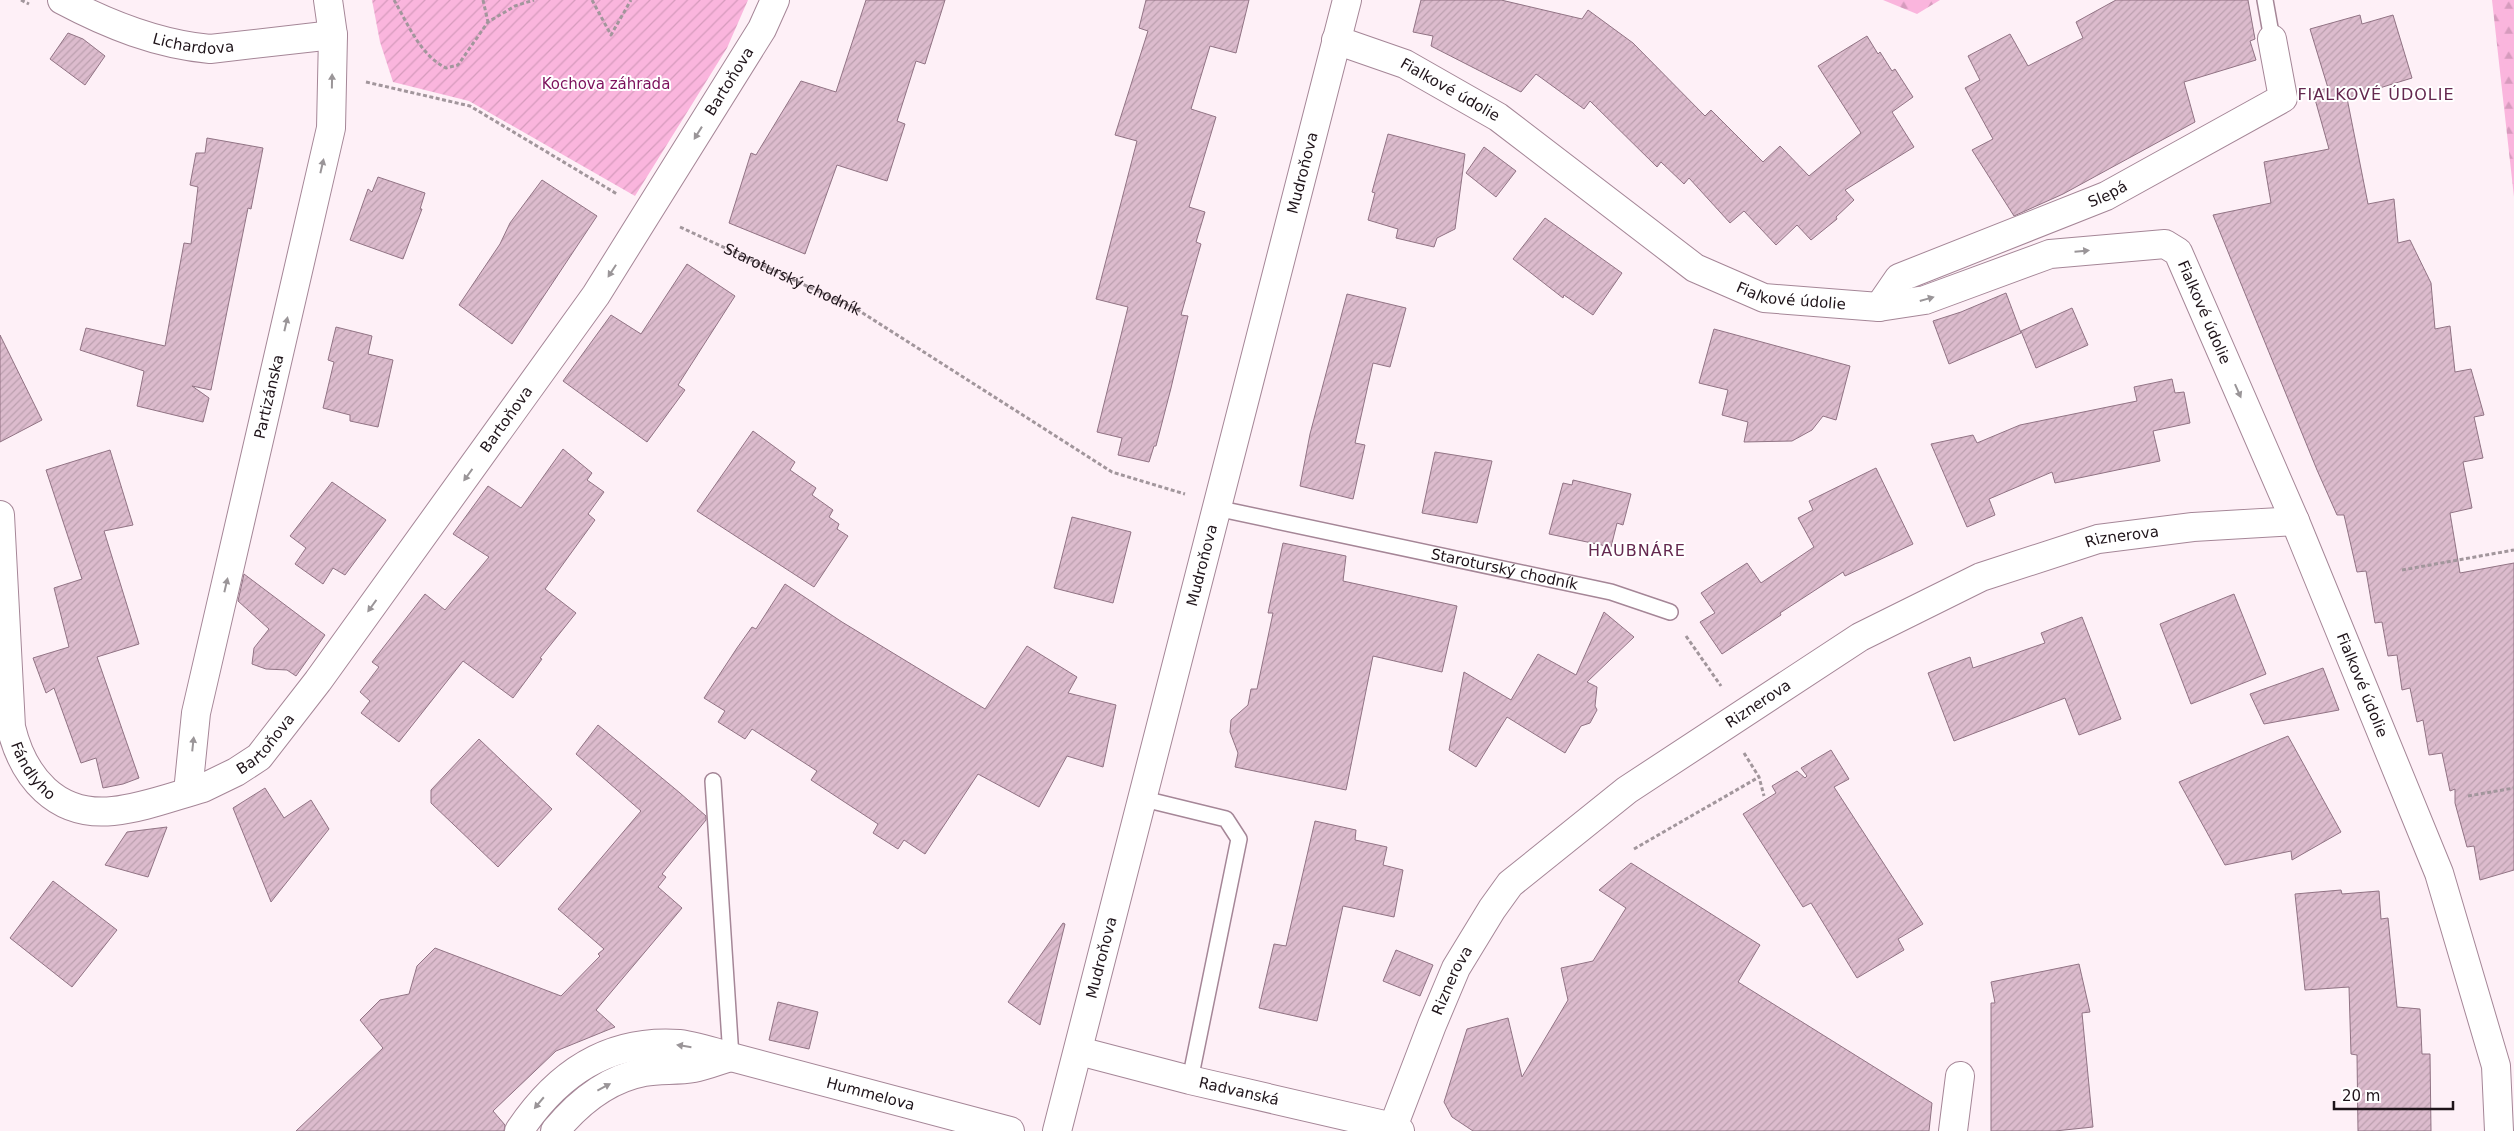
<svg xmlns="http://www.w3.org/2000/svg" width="2514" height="1131" font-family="'DejaVu Sans',sans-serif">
<defs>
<pattern id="forest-firs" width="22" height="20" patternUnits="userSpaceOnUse" patternTransform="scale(1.25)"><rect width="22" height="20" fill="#fab5dd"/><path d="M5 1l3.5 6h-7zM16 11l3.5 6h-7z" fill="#d69bbd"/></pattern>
<pattern id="garden-furrows" width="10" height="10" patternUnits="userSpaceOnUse" patternTransform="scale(1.25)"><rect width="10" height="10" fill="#fab5dd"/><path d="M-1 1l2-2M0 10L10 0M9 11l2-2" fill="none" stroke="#d69bbd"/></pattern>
<pattern id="building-hatch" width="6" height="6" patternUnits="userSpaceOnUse" patternTransform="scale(1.25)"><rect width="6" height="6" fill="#dcbbcd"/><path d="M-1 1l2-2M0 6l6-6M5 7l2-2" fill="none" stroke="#bca0af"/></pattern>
</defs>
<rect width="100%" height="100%" fill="#fef0f7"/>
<path fill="url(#forest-firs)" d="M 1883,0 L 1940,0 L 1917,14 Z
M 2492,0 L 2514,0 L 2514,197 Z"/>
<path fill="url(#garden-furrows)" d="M 372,0 L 748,0 L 727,48 L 635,196 L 469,101 L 393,82 L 380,42 Z"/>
<path fill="url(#building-hatch)" stroke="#917384" d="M 866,0 L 945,0 L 925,64 L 916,61 L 897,121 L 905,124 L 887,181 L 837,165 L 805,254 L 729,223 L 751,153 L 756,155 L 801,81 L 836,92 Z
M 1146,0 L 1249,0 L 1236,53 L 1210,46 L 1191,109 L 1216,117 L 1189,207 L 1205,212 L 1196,242 L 1201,244 L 1181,315 L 1188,316 L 1171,388 L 1156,446 L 1154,446 L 1149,462 L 1118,455 L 1122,438 L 1097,432 L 1128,307 L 1096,299 L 1137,141 L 1115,135 L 1148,31 L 1139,28 Z
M 1421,0 L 1501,0 L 1582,19 L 1588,10 L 1633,43 L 1705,116 L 1711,110 L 1763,162 L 1780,146 L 1809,176 L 1861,133 L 1818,66 L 1867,36 L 1878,54 L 1880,52 L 1892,71 L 1895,69 L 1913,97 L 1892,112 L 1914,147 L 1845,190 L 1854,200 L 1836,217 L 1837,219 L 1811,240 L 1797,225 L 1776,245 L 1744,211 L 1730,223 L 1689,178 L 1684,184 L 1661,162 L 1657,167 L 1590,101 L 1584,109 L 1536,74 L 1521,92 L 1431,46 L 1433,36 L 1413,32 Z
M 2116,0 L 2248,0 L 2255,39 L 2250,41 L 2256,60 L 2184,82 L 2195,122 L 2063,194 L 2014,216 L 1972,150 L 1993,139 L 1965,88 L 1980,80 L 1968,56 L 2010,34 L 2028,66 L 2083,38 L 2076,22 Z
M 2360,15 L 2362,24 L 2393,15 L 2412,78 L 2347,98 L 2368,204 L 2394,199 L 2398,243 L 2410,240 L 2431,283 L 2435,329 L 2450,326 L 2455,372 L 2471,369 L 2484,415 L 2474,417 L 2483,458 L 2463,462 L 2472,508 L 2450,513 L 2460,573 L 2514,563 L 2514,870 L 2480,880 L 2474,846 L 2467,847 L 2455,803 L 2455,789 L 2450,791 L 2442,753 L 2429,755 L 2423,720 L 2417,722 L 2410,688 L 2402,690 L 2397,655 L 2388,656 L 2382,622 L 2375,623 L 2366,571 L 2357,572 L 2344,515 L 2337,515 L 2317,470 L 2213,215 L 2271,203 L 2264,162 L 2329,149 L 2313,92 L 2328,88 L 2310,29 Z
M 68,33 L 83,39 L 105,56 L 85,85 L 50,59 Z
M 1388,134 L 1465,154 L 1455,229 L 1437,238 L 1434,247 L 1396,238 L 1398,229 L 1368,220 L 1375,193 L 1372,192 Z
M 207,138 L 263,148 L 251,209 L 248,208 L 211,390 L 192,386 L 209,398 L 203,422 L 137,406 L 144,371 L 80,350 L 86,328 L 165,346 L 184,243 L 191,244 L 198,187 L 190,185 L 196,153 L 205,153 Z
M 1484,147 L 1516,171 L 1496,197 L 1466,173 Z
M 378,177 L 425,193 L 420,209 L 422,209 L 403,259 L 350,240 L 368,189 L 372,192 Z
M 542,180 L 597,216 L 512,344 L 459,305 L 500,244 L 510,223 Z
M 1545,218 L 1622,273 L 1593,315 L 1564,295 L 1563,298 L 1513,259 Z
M 687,264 L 735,296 L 678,385 L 685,390 L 647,442 L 563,381 L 611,315 L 641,334 Z
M 2006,293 L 2021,333 L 1949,364 L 1933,321 L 1961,312 Z
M 1347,294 L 1406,308 L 1390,367 L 1373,363 L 1355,443 L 1365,445 L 1353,499 L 1300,486 L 1310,434 Z
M 2072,308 L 2088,345 L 2036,368 L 2021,331 Z
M 336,327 L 372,336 L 368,354 L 393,360 L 378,427 L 350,421 L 350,415 L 323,408 L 334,362 L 328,360 Z
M 1714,329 L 1850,366 L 1836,420 L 1823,416 L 1812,430 L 1792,441 L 1744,442 L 1748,422 L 1722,415 L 1728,390 L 1699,383 Z
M 0,335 L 42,420 L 0,442 Z
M 2172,379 L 2175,393 L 2184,392 L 2190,423 L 2153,431 L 2160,461 L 2055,483 L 2052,472 L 1989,499 L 1995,515 L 1967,527 L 1931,444 L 1973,435 L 1977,443 L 2020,425 L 2137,401 L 2134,387 Z
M 753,431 L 795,462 L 790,470 L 816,488 L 812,495 L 833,510 L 829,517 L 839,524 L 837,529 L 848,536 L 814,587 L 697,511 Z
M 563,449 L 592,473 L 587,480 L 604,492 L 588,514 L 595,520 L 545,589 L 576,613 L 540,658 L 542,659 L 513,698 L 463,661 L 399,742 L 361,713 L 370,701 L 360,692 L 379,667 L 372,662 L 425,594 L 445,610 L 489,557 L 453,534 L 488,486 L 521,508 Z
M 110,450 L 133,525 L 104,531 L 139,644 L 97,657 L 139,778 L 123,784 L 103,788 L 96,758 L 81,763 L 54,688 L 46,693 L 33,658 L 69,647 L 54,588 L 82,579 L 46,470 Z
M 1435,452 L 1492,461 L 1477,523 L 1422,513 Z
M 1876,468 L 1913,544 L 1845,576 L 1843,572 L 1780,613 L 1781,615 L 1722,654 L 1700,622 L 1715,613 L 1701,593 L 1747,563 L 1761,583 L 1814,547 L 1798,518 L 1813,510 L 1809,501 Z
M 1573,480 L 1631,494 L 1623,525 L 1617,523 L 1611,547 L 1549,534 L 1563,483 L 1572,485 Z
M 332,482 L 386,520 L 345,575 L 333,568 L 323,584 L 295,564 L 306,548 L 290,536 Z
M 1072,517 L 1131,532 L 1113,603 L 1054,588 Z
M 1283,543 L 1346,556 L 1343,581 L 1457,606 L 1442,672 L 1373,656 L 1346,790 L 1235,767 L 1238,753 L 1230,732 L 1231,720 L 1248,705 L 1251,689 L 1257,689 L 1273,613 L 1268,613 Z
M 244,574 L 325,635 L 296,676 L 287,670 L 266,669 L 252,664 L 254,648 L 269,629 L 238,601 Z
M 785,584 L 842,622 L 985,709 L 1027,646 L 1077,677 L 1068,693 L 1116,705 L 1103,767 L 1067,756 L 1039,807 L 978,774 L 925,854 L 904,840 L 898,849 L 873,833 L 878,824 L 811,780 L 817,771 L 752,729 L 745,739 L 718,722 L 725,711 L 704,698 L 737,648 L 752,627 L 756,629 Z
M 2234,594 L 2266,674 L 2191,704 L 2160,624 Z
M 1604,612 L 1634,637 L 1587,682 L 1597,687 L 1595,706 L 1597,710 L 1590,723 L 1581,726 L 1565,753 L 1507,717 L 1476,767 L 1449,750 L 1464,672 L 1511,700 L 1538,654 L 1576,675 Z
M 2082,617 L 2121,719 L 2079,735 L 2065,698 L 1954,741 L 1928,673 L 1970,657 L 1973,668 L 2045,643 L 2041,633 Z
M 2323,668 L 2339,710 L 2264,724 L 2250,694 Z
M 598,725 L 680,793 L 706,816 L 706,820 L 662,874 L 666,877 L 658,887 L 682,908 L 596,1010 L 615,1027 L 556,1051 L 493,1111 L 505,1125 L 504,1131 L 296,1131 L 383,1048 L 360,1020 L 380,1000 L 409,994 L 417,966 L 435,948 L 561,996 L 600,956 L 598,954 L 604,949 L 558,909 L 641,811 L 576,754 Z
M 2288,736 L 2341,832 L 2292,860 L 2291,851 L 2225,865 L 2179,782 Z
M 479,739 L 552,809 L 498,867 L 431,803 L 431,790 Z
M 1831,750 L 1849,779 L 1834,787 L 1923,924 L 1898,939 L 1904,950 L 1857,978 L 1811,903 L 1803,907 L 1743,814 L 1776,793 L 1772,786 L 1797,771 L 1805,778 L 1807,776 L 1801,768 Z
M 265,788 L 284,818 L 311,800 L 329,829 L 271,902 L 233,808 Z
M 1315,821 L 1356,830 L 1355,840 L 1387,847 L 1383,865 L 1403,870 L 1394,917 L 1343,906 L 1317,1021 L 1259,1008 L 1274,944 L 1286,946 Z
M 167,827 L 148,877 L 105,865 L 127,832 Z
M 1631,863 L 1760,945 L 1738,982 L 1932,1103 L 1929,1131 L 1473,1131 L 1452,1117 L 1444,1102 L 1467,1029 L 1508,1018 L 1522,1077 L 1568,1000 L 1561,968 L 1593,961 L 1626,908 L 1599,890 Z
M 53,881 L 117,930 L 72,987 L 10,938 Z
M 2341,890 L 2342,894 L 2379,891 L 2381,919 L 2388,918 L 2397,1007 L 2420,1009 L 2422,1054 L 2430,1054 L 2431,1131 L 2358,1131 L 2357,1055 L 2351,1054 L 2349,987 L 2305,990 L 2295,894 Z
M 1063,923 L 1065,924 L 1040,1025 L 1008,1002 Z
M 1396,950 L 1433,965 L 1420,996 L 1383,981 Z
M 2079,964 L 2090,1012 L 2082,1013 L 2093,1127 L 2055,1131 L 1991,1131 L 1991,1003 L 1995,1003 L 1991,982 Z
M 778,1002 L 818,1012 L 809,1049 L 769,1040 Z"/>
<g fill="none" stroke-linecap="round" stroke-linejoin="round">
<defs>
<g id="lane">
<path d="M 2265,0 L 2272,39"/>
<path id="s2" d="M 1216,508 L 1611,592 L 1670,612"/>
<path d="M 713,781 L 731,1057"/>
<path d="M 1144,799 L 1226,819 L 1239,839 L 1190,1080"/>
</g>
<g id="street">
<path id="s3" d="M 62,0 C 109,25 157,44 210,49 L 333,35"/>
<path id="s4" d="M 1336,40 L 1405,64 L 1498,117 L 1695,268 L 1764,298 L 1879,307 L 1925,300 L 2050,254 L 2165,244 L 2178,252 L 2295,521 L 2439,873 L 2496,1066 L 2499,1131"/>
<path id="s5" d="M 1879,307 L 1899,278 L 2106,196 L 2283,98 L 2272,39"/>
<path id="s6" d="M 0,515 L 11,727 C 23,777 56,817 113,811 C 143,808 174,796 203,788 L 236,772 L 259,757 L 318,681 L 596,295 L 762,29 L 775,0"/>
<path id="s7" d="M 188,792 L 196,713 L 331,128 L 333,35 L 328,0"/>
<path id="s8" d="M 1079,1051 L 1190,1080 L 1393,1127 L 1400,1131"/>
<path id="s9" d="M 1393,1127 L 1432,1025 L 1456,968 L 1492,909 L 1510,884 L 1627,790 L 1860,637 L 1981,577 L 2098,539 L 2193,527 L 2295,521"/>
<path id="s10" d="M 519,1131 C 557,1074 607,1039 679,1044 C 696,1046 714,1052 731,1057 L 1010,1131"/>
<path d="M 555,1131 C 578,1103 607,1079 644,1072 C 660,1069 677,1071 694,1068 C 706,1066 719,1060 731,1057"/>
<path d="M 1953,1131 L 1960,1076"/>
</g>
<g id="secondary">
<path id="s11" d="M 1057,1131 L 1347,0"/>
</g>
</defs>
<use href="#lane" stroke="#a58697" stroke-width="18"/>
<use href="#street" stroke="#a58697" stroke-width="30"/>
<use href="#secondary" stroke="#a58697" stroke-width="30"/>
<g stroke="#a2969c" stroke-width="3" stroke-dasharray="4 2.5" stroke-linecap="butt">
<path d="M 21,0 L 29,4"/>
<path d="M 394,0 C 408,24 420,55 446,68 L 458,65 L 488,22 L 515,6 L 534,0"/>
<path d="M 483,0 L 488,22"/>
<path d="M 592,0 L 611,35 L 631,0"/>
<path d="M 366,82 L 470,106 L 617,194"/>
<path id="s1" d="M 680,227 L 858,310 L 1112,472 L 1185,494"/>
<path d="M 2402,570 L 2514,550"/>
<path d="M 1686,636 L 1721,686"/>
<path d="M 1744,753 L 1759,777 L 1764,796"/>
<path d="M 2468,796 L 2514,788"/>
<path d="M 1634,849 L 1759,777"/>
</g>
<use href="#lane" stroke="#fff" stroke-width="15"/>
<use href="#street" stroke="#fff" stroke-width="28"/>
<use href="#secondary" stroke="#fff" stroke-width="28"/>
</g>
<defs><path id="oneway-solid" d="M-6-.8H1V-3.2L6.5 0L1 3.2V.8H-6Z" transform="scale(1.25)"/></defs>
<g fill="#9a9598">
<use href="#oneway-solid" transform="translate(332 81) rotate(-89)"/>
<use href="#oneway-solid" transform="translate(698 133) rotate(122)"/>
<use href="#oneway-solid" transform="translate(322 166) rotate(-77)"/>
<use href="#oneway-solid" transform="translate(2082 251) rotate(-5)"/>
<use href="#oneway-solid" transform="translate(612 271) rotate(123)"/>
<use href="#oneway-solid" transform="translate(1927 299) rotate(-16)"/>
<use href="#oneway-solid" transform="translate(286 324) rotate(-77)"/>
<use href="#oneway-solid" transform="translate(2238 391) rotate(66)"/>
<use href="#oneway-solid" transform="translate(468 475) rotate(126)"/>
<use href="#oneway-solid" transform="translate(226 585) rotate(-77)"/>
<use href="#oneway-solid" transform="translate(372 606) rotate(126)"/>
<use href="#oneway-solid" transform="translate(193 744) rotate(-84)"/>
<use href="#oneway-solid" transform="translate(684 1046) rotate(-171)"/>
<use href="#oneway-solid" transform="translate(604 1087) rotate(-28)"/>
<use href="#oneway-solid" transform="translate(539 1103) rotate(130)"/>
</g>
<g text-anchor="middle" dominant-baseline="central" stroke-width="4" stroke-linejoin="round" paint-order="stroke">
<g font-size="15" fill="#1f141a" stroke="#fff">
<text stroke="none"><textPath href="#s3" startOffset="140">Lichardova</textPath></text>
<text stroke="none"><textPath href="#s6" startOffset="1339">Bartoňova</textPath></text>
<text stroke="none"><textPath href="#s4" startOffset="125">Fialkové údolie</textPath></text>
<text stroke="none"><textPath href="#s11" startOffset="989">Mudroňova</textPath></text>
<text stroke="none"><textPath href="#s5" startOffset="260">Slepá</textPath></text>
<text stroke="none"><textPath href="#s1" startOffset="124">Staroturský chodník</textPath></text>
<text stroke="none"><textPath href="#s4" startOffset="530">Fialkové údolie</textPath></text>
<text stroke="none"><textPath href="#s4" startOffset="995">Fialkové údolie</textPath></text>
<text stroke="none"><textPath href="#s7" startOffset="404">Partizánska</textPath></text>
<text stroke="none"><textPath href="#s6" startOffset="934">Bartoňova</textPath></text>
<text stroke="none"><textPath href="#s9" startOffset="982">Riznerova</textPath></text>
<text stroke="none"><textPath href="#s11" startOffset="584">Mudroňova</textPath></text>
<text stroke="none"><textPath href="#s2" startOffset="295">Staroturský chodník</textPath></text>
<text stroke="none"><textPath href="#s4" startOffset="1400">Fialkové údolie</textPath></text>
<text stroke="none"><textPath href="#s9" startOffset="578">Riznerova</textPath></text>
<text stroke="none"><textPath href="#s6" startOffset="529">Bartoňova</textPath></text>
<text stroke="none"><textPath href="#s6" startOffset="262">Fándlyho</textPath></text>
<text stroke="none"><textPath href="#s11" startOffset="179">Mudroňova</textPath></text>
<text stroke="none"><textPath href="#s9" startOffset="158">Riznerova</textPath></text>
<text stroke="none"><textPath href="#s8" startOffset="165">Radvanská</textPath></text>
<text stroke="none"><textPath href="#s10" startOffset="390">Hummelova</textPath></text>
</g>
<g font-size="15" fill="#7c105c" stroke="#fff">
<text x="606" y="84">Kochova záhrada</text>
</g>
<g font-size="16" letter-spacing="1" fill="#64284f" stroke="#fff">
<text x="2376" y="94">FIALKOVÉ ÚDOLIE</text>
<text x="1637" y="550">HAUBNÁRE</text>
</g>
</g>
<path d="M2334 1101v8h119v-8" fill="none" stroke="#1f141a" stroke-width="2.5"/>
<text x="2342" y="1101" font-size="15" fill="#1f141a" stroke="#ffffff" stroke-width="4" paint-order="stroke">20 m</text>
</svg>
